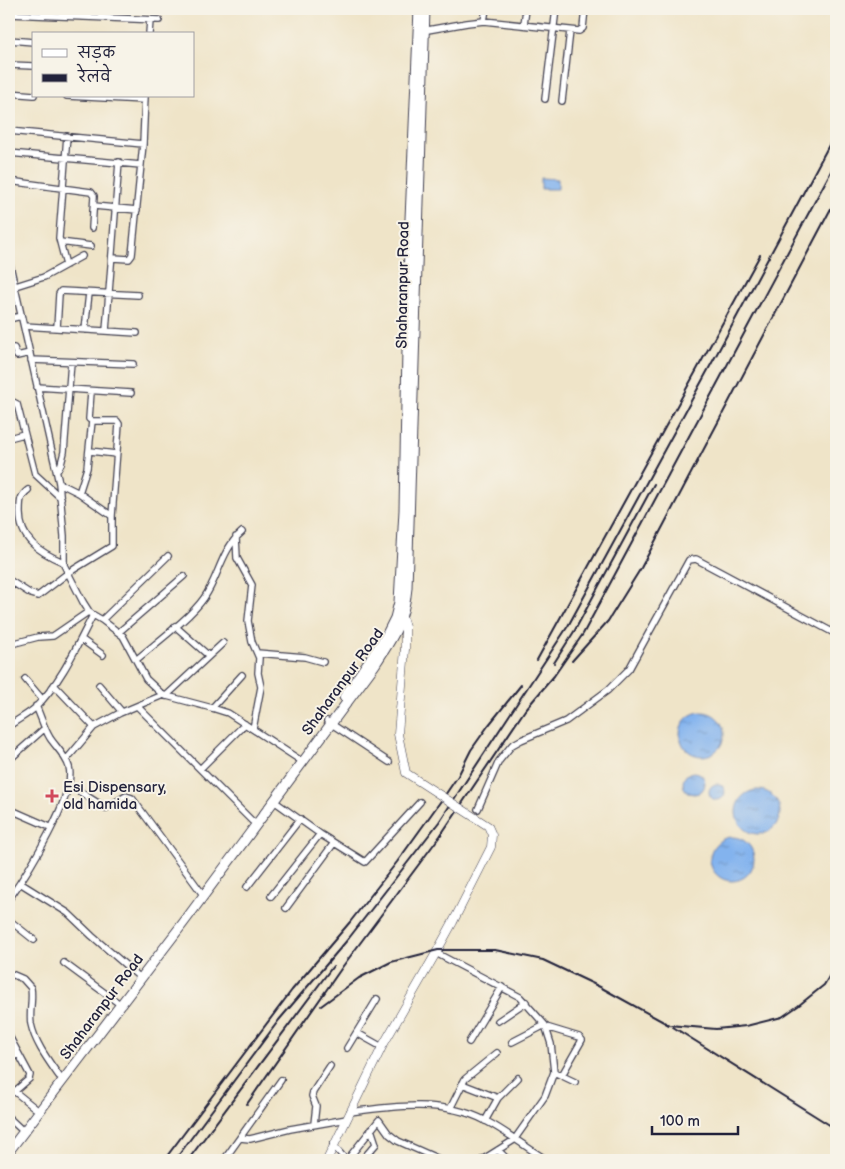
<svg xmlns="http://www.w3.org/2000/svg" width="845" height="1169" font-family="'Balsamiq Sans','Playpen Sans Deva',sans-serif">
<defs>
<pattern id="water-ripples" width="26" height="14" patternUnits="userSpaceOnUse" patternTransform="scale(1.25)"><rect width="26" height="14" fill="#83b3ee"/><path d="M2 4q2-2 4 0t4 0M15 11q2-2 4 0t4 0" fill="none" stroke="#6b91c2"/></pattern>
</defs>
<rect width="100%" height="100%" fill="#f7f3e8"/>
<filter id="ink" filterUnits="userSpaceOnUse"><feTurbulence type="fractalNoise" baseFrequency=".02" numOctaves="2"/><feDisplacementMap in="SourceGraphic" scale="10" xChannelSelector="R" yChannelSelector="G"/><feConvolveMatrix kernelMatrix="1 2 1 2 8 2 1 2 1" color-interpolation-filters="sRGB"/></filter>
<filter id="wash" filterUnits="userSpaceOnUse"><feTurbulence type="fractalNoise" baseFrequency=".0096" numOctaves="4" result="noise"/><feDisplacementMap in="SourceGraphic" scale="20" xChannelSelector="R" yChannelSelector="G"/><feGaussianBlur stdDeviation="1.12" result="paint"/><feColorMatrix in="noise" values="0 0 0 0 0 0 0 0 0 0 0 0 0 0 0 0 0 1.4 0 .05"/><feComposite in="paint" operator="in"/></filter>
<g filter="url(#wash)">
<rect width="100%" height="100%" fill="#efe4c8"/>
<path fill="url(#water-ripples)" stroke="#526a94" d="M 541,178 L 558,179 L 558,189 L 541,189 Z
M680 734a22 22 0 1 1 44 0a22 22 0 1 1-44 0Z
M683 783a11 11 0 1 1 22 0a11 11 0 1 1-22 0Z
M709 792a8 8 0 1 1 16 0a8 8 0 1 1-16 0Z
M736 812a22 22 0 1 1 44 0a22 22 0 1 1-44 0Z
M710 859a22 22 0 1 1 44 0a22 22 0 1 1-44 0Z"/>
</g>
<g filter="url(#ink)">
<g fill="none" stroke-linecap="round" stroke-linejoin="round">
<defs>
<path id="street" d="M 9,14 L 159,20
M 484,21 L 486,9
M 524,25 L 526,9
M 422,31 L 467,23 L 484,21 L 579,31 L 583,28 L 585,9
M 149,34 L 150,20
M 9,40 L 34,42
M 9,65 L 34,66
M 9,93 L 34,95
M 67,96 L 144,100
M 545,99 L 556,9
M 562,101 L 570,31
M 9,131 L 143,144
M 9,153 L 141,165
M 9,181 L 91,192 L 94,196 L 92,228
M 94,206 L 137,210
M 60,242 L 91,246
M 113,258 L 129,259 L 132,255 L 143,144 L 145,96
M 9,261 L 59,483 L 64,536 L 64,565 L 83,602 L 90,613 L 102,620 L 123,636 L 146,679 L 163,695 L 212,708 L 228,713 L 303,762
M 66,265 L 59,238 L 67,136
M 9,288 L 44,277 L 82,256
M 9,319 L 21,316
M 24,326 L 137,333
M 57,328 L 59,294 L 61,291 L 138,295
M 85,330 L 89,293
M 106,331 L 119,162
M 9,348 L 14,348 L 17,356 L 30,353
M 31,360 L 133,364
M 37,387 L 131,393
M 9,400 L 17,404 L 35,474 L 61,498
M 9,438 L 24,434
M 90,451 L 116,454
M 57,471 L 61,464 L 64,452 L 71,362
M 59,483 L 79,493 L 112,516
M 28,490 C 20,496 20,501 20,511 C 19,539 39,552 63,562
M 79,493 L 87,468 L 92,421
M 236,537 L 237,558 L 252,585 L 248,621 L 252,642 L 259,658 L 258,673 L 261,687 L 253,729
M 9,580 L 31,594 L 38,596 L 68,573 L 112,546 L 112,516 L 119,424 L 117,421 L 92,421 L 89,419 L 91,392
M 9,589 L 13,583
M 102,620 L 168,556
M 175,626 L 209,656
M 119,632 L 184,576
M 81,639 L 103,655
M 9,642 L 15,643 L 38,637 L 53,636 L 88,612
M 257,653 L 305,657 L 323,662
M 136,660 C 156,643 190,618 204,598 C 219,577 221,550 242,532
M 25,679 L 42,699
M 54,685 L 94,727
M 99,685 L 122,712
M 166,696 L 223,643
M 137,706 L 252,821
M 212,708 L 242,675
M 327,721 L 389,762
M 9,726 C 17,720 27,715 35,708 C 61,682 76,648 93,615
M 9,760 L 45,728
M 66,760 L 94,727 L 120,713 L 163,695
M 200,769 L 245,724
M 69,785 L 106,808 L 126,796 L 132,798 L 204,896
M 274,801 L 320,834 L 365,862 L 420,802
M 9,809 L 50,827
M 478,809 L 499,761 L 512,745 L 521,740 L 566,721 L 608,690 L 629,669 L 689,560 L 696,559 L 836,634
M 20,883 L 68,913 L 92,936 L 137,975
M 247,887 L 300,819
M 271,896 L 320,834
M 9,899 C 26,875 77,794 69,767 C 66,756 56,747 50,738 C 44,728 41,717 36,706
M 286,908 L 334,843
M 9,920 L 34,940
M 436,953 L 520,997 L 545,1025 L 551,1044 L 554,1072 L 545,1096 L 514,1140 L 482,1160
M 64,963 L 117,1002
M 9,973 L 23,979 L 31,988 C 33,1000 29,1012 31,1024 C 35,1043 48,1060 59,1076
M 498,1021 L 526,1002
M 546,1027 L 579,1037 L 582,1040 L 562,1075
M 357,1033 L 382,1047
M 9,1036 L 30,1075 L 29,1079 L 14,1092
M 469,1042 L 502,987
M 512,1042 L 545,1025
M 347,1048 L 377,999
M 9,1059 L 18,1054
M 554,1072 L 575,1082
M 462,1084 L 498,1098
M 9,1087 L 35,1108
M 450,1109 L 465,1079 L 497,1053
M 350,1112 C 394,1106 445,1099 486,1121 C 507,1132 527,1148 547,1160
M 9,1118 L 24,1132
M 485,1121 L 498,1098 L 518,1078
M 314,1124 L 316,1106 L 312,1096 L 313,1092 L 330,1066
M 240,1138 L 250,1139 L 290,1129 L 347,1119
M 333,1145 L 346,1160
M 498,1150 L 508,1160
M 224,1160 L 281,1080
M 347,1160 L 379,1120 L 389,1134 L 398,1141 L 441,1160
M 362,1160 L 376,1144 L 371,1129"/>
<path id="secondary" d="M 401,614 L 405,627 L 405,649
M 327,1160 L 382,1047 L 436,953 L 453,922"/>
<path id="primary" d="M 344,697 L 386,636 L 395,618 L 399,602 L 404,510 L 409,242 L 419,9
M 9,1151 L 184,922 L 374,666 C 392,639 404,622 407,588 L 425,9"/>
</defs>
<use href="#street" stroke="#413f50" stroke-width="8"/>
<use href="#secondary" stroke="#413f50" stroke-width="9"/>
<use href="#primary" stroke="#413f50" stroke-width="11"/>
<use href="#street" stroke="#fff" stroke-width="5.5"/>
<use href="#secondary" stroke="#fff" stroke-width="8"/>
<use href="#primary" stroke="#fff" stroke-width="9"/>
<path stroke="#22223b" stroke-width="2" d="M 537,660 L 760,255
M 572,661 L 608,621 L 641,568 L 836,199
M 554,663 L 575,630 L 654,484
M 321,1006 L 359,978 L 391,962 L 438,950 L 495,950 L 543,960 L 600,987 L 669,1025 L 716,1029 L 746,1026 L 782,1017 L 798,1006 L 824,985 L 836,965
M 673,1027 L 836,1129
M 247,1104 L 343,966 L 440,836 L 525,710 L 554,676 L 583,634 L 836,162
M 164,1160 L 292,990 L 350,922 L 397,862 L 443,798 L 458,776 L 471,750 L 488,726 L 521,685
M 175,1160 L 279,1020 L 349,938 L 439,822 L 568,626 L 720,348 L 836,132
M 188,1160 L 333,966"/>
<defs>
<path id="secondary-bridge" d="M 405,649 L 398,734 L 406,773 L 488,826 L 492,835 L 491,847 L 453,922"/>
</defs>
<use href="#secondary-bridge" stroke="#413f50" stroke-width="9" stroke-linecap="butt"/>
<use href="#secondary-bridge" stroke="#fff" stroke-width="8"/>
</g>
</g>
<path fill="#d1495b" stroke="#f7f3e8" stroke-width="2" d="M49.5 788.5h5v5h5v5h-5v5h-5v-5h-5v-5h5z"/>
<g text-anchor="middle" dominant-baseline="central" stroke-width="4" stroke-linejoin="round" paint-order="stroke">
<g font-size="15" fill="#22223b" stroke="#f7f3e8">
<text transform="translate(403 285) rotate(-89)">Shaharanpur Road</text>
<text transform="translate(343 682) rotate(-54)">Shaharanpur Road</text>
<text transform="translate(102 1007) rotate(-53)">Shaharanpur Road</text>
</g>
<g font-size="15" fill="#22223b" stroke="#f7f3e8" text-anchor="start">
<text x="63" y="787">Esi Dispensary,<tspan x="63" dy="17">old hamida</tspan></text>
</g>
</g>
<rect width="845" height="1169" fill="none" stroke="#f7f3e8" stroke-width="30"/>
<rect x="32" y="32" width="162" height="65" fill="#f7f3e8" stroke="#a29fa3"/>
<rect x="42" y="49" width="25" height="8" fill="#ffffff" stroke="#a29fa3"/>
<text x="78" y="58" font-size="15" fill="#22223b">सड़क</text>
<rect x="42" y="74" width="25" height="8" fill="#22223b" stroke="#a29fa3"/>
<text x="78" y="82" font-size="15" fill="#22223b">रेलवे</text>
<path d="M652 1126v8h86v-8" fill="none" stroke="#22223b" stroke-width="2.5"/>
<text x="660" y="1126" font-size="15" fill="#22223b" stroke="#f7f3e8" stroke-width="4" paint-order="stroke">100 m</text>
</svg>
